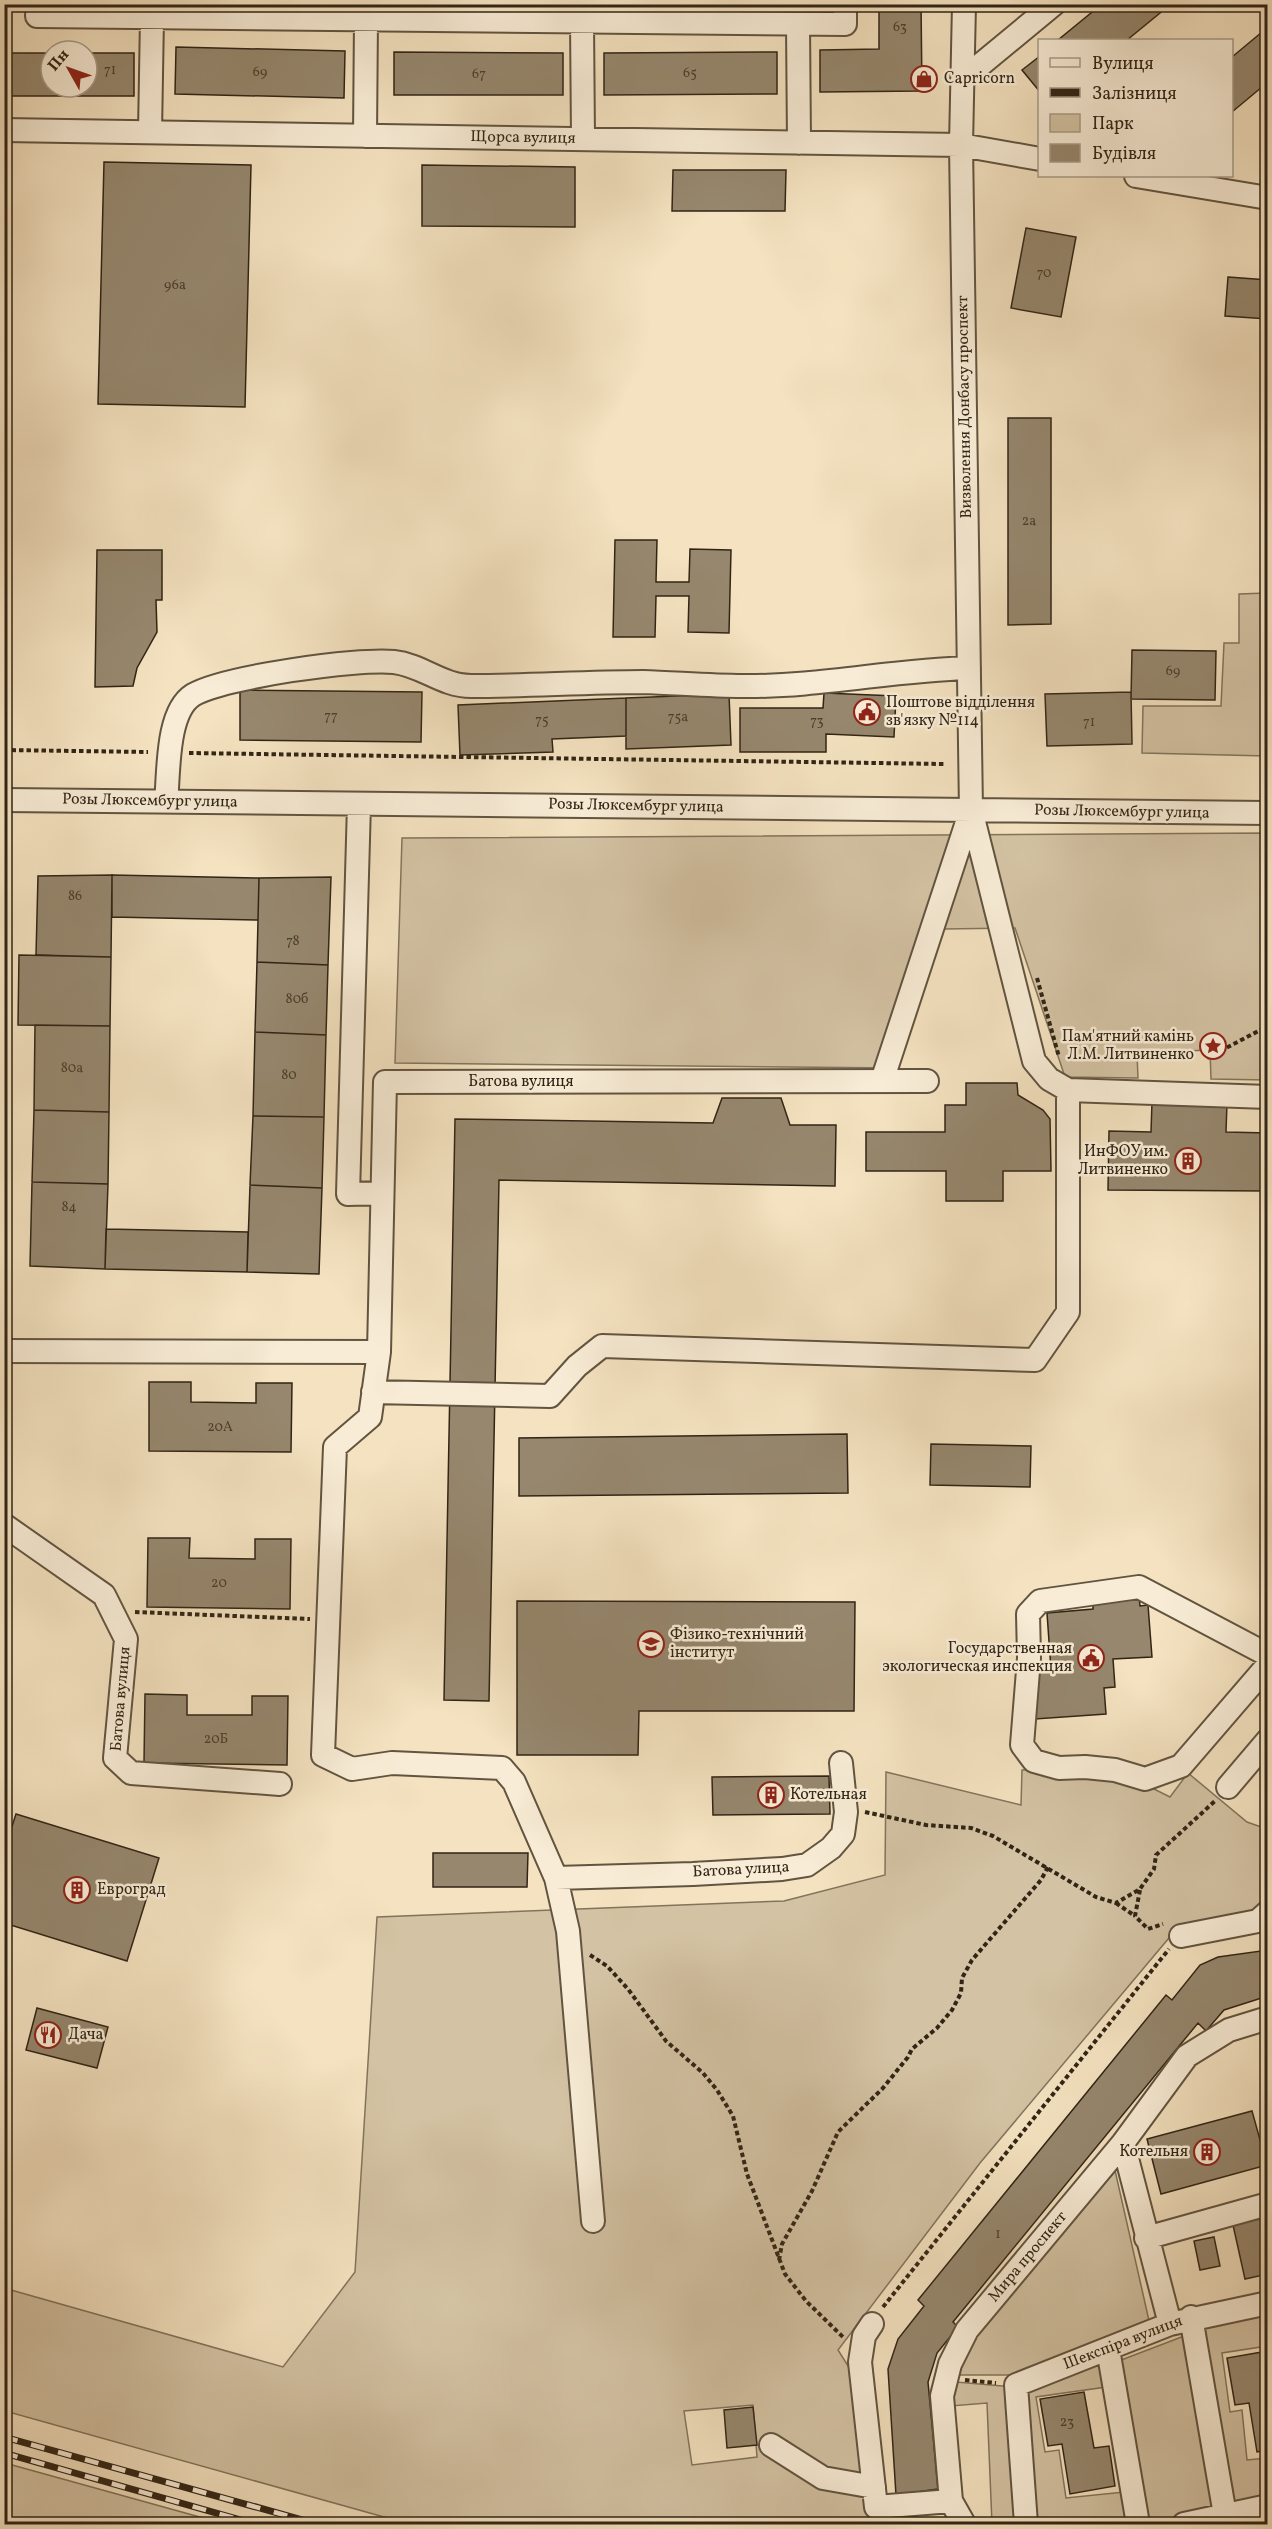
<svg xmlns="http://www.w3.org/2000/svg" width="1272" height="2529" font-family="Vollkorn,serif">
<rect width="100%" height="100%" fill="#f4e2c0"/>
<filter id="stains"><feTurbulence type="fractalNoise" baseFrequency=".00333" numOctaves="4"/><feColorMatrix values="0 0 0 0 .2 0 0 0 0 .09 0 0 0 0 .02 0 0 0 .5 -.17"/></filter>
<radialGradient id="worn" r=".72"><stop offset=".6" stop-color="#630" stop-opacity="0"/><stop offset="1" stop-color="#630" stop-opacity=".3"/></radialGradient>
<path fill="#d3c2a3" stroke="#82745c" stroke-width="1.5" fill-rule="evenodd" d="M 1267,593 L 1267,756 L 1142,753 L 1143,706 L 1221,706 L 1224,643 L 1239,643 L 1239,594 Z
M 1267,833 L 1267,1080 L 1211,1079 L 1210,1050 L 1137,1053 L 1138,1078 L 1065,1077 L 1015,928 L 943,929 L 897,1068 L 395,1063 L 402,838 Z
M 1059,1769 L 1132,1778 L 1170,1797 L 1188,1773 L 1247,1822 L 1267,1829 L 1267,1903 L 1256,1915 L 1174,1932 L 980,2163 L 838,2350 L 850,2369 L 872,2524 L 409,2524 L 5,2411 L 4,2288 L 283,2367 L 355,2272 L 377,1917 L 784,1901 L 885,1875 L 886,1772 L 1021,1805 L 1022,1770 ZM 753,2405 L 757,2457 L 692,2465 L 684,2411 Z
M 1114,2166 L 1150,2325 L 1017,2375 L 959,2375 L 969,2343 Z
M 1267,2308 L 1267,2346 L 1222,2353 L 1230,2412 L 1242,2410 L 1247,2460 L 1267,2458 L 1267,2497 L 1231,2504 L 1196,2320 Z
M 1184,2336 L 1217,2508 L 1148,2524 L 1116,2362 Z
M 1102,2355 L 1106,2387 L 1036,2397 L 1045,2452 L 1059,2450 L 1066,2498 L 1124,2492 L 1128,2524 L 992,2524 L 987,2403 L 951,2406 L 956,2382 L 1014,2387 Z
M 5,2463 L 225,2524 L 5,2524 Z"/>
<path fill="#96876e" stroke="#312516" stroke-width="1.5" d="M 879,4 L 921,4 L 922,91 L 820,92 L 820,50 L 879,49 Z
M 1102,4 L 1171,4 L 1127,40 L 1058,40 Z
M 1268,27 L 1268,82 L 1232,112 L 1232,57 Z
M 176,47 L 345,51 L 344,98 L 175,94 Z
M 394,52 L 563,53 L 563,95 L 394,95 Z
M 777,52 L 777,94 L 604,95 L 604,53 Z
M 4,53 L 51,53 L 51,87 L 87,87 L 87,53 L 134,53 L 134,96 L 4,96 Z
M 1040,56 L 1040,92 L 1022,70 Z
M 104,162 L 251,165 L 245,407 L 98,404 Z
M 422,165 L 575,167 L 575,227 L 422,226 Z
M 673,170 L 786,170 L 785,211 L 672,211 Z
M 4,180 L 6,180 L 6,227 L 4,227 Z
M 1026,228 L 1076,237 L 1061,317 L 1011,308 Z
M 1228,277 L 1268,280 L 1268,319 L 1225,316 Z
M 4,284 L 7,284 L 4,499 Z
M 1008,418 L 1051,418 L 1051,624 L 1008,625 Z
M 615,540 L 657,540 L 656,582 L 689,582 L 690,549 L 731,550 L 729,633 L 688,632 L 689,596 L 656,596 L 655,637 L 613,637 Z
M 97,550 L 162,550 L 162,600 L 156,600 L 157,632 L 137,668 L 133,686 L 95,687 Z
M 1132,650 L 1216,651 L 1215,700 L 1131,699 Z
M 240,690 L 422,692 L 421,742 L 240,740 Z
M 1131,692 L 1132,744 L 1047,746 L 1045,694 Z
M 824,693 L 896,696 L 894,737 L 826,734 L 826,752 L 740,752 L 740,708 L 823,708 Z
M 729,694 L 731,745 L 626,749 L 626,698 Z
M 626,698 L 626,736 L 552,739 L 553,752 L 460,755 L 458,705 Z
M 112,875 L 111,957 L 36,955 L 38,876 Z
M 112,875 L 259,878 L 258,920 L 112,917 Z
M 331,877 L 328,965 L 257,962 L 259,878 Z
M 19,955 L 111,957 L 110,1026 L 18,1025 Z
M 257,962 L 328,965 L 326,1035 L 255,1032 Z
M 35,1025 L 110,1026 L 109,1112 L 34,1110 Z
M 255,1032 L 326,1035 L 324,1117 L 253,1116 Z
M 966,1083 L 1017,1083 L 1018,1095 L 1043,1110 L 1050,1119 L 1051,1171 L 1003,1171 L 1003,1201 L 946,1201 L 946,1171 L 866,1171 L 866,1132 L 945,1132 L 945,1105 L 966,1105 Z
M 722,1098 L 781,1098 L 790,1125 L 836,1125 L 835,1186 L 499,1180 L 489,1701 L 444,1700 L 455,1119 L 713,1123 Z
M 1152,1102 L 1227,1103 L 1226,1132 L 1268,1133 L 1268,1191 L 1108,1190 L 1109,1131 L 1151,1132 Z
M 34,1110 L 109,1112 L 108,1184 L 32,1182 Z
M 253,1116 L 324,1117 L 322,1188 L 250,1185 Z
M 32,1182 L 108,1184 L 105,1269 L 30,1266 Z
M 250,1185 L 322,1188 L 319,1274 L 247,1272 Z
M 106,1229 L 248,1232 L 247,1272 L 105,1269 Z
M 149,1382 L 191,1382 L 191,1402 L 256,1403 L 256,1383 L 292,1383 L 291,1452 L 149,1451 Z
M 847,1434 L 848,1493 L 519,1496 L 519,1438 Z
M 931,1444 L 1031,1446 L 1030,1487 L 930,1485 Z
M 148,1538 L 190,1538 L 189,1558 L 255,1559 L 255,1539 L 291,1539 L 290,1609 L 147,1607 Z
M 1139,1596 L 1140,1606 L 1148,1605 L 1152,1657 L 1113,1659 L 1115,1687 L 1104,1688 L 1106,1714 L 1035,1719 L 1032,1671 L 1051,1670 L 1047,1613 L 1093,1609 L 1093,1600 Z
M 517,1601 L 855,1602 L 854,1711 L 639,1711 L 638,1755 L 517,1755 Z
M 145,1694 L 187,1695 L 187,1715 L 252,1715 L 252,1696 L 288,1696 L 287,1765 L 144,1763 Z
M 829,1776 L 830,1814 L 713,1815 L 712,1777 Z
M 16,1814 L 159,1858 L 127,1961 L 4,1923 L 4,1851 Z
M 433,1853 L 528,1853 L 527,1887 L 433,1887 Z
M 1268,1950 L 1268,1996 L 1224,2010 L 1206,2031 L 1198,2023 L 953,2322 L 958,2327 L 937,2353 L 928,2382 L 938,2489 L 896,2495 L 888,2369 L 898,2339 L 924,2306 L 918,2300 L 1166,1995 L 1172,2000 L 1200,1965 L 1218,1957 Z
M 37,2008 L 108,2027 L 97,2068 L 26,2050 Z
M 1252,2111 L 1267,2165 L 1161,2194 L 1147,2139 Z
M 1268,2217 L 1268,2274 L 1245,2279 L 1233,2225 Z
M 1214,2237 L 1220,2266 L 1200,2270 L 1194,2241 Z
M 1268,2351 L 1268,2450 L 1257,2452 L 1249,2403 L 1235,2405 L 1227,2358 Z
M 1084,2392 L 1094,2448 L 1109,2446 L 1115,2486 L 1070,2494 L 1062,2444 L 1048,2446 L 1040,2399 Z
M 753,2407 L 757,2445 L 727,2448 L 724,2410 Z"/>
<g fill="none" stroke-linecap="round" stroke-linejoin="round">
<defs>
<path id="minor" d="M 38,4 L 37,16 L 845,24 L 845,4
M 964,4 L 961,145 L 971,810 L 1034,1061 L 1049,1079 L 1068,1090 L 1268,1097
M 582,22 L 583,139
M 798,24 L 799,143
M 962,80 L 1054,4
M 4,130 L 961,145 L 1040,159
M 150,132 L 152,17
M 365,136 L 366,19
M 1136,176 L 1268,198
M 4,800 L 1268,813
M 166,802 C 169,773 166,712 193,695 C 224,677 357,658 394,662 C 422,665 442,686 471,686 C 528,686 585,682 643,682 C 676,683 709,686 743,686 C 819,687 893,670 969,668
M 359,804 L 348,1194 L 382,1193
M 882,1081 L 971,810
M 4,1351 L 379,1352
M 373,1392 L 550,1396 L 577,1366 L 602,1346 L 1035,1360 L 1068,1312 L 1068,1090
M 4,1525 L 104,1595 L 126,1639 L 115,1758 L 131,1773 L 280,1784
M 1268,1655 L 1139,1587 L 1040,1601 L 1028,1614 L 1029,1658 L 1022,1745 L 1034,1761 L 1059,1768 L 1085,1767 L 1115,1770 L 1145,1779 L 1181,1766 L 1268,1665
M 1228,1787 L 1268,1740
M 556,1878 L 693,1874 L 782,1869 L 807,1865 L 831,1848 L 843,1834 L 846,1812 L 841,1763
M 1181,1936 L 1258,1921 L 1268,1912
M 1123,2143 L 1170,2324
M 593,2221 L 568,1931 L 556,1878 L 514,1782 L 502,1768 L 392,1763 L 352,1769 L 323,1755 L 335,1447 L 370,1417 L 379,1352 L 385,1082 L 927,1081
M 1146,2238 L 1268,2204
M 1191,2317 L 1225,2515
M 872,2324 L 864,2336 L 860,2362 L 876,2507 L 951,2501 L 942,2396 L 950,2364 L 967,2330 L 1123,2143 L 1187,2056 L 1229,2030 L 1268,2018
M 1108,2349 L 1138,2524
M 771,2445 L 823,2478 L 874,2487
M 951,2501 L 964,2524
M 1026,2524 L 1016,2385 L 1170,2324 L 1268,2303
M 1184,2524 L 1268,2506"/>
</defs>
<use href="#minor" stroke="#625440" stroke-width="26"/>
<path stroke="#312516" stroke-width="4" stroke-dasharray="4.5 3" stroke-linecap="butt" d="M 4,750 L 148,752
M 189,753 L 944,764
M 1037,978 L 1059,1057
M 1207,1058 L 1268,1026
M 135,1612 L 310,1619
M 865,1812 L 926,1825 L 971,1828 L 993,1836 L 1096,1897 L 1116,1903 L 1140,1889 L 1154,1869 L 1156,1855 L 1215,1801
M 1140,1890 L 1135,1916 L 1148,1929 L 1163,1924
M 1116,1903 L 1135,1916
M 590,1955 L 607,1966 L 628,1989 L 666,2041 L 703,2073 L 717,2090 L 733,2116 L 747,2174 L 785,2274 L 806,2301 L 843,2337
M 779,2260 L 782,2244 L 812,2191 L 838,2132 L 883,2088 L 908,2057 L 912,2049 L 937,2028 L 952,2010 L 961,1993 L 962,1978 L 972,1960 L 1041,1880 L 1048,1867
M 883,2307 L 1169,1949
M 965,2380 L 996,2383"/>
<use href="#minor" stroke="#f8ecd6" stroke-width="22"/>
<defs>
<path id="rail" d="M 4,2437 L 317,2524
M 4,2453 L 255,2524"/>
</defs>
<use href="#rail" stroke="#312516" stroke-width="7"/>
<use href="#rail" stroke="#f8ecd6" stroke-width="4.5" stroke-dasharray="14" stroke-linecap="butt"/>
</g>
<defs>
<symbol id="shop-ring" viewBox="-11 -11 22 22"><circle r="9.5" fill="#f8ecd6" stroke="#8f2418" stroke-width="1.5"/><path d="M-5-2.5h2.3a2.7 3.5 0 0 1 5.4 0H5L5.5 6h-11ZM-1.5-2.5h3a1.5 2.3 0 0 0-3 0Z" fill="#8f2418"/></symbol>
<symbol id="civic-ring" viewBox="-11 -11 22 22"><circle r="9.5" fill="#f8ecd6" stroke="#8f2418" stroke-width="1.5"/><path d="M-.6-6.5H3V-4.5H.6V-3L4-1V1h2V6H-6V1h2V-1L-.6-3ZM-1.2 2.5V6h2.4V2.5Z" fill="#8f2418"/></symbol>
<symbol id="sight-ring" viewBox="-11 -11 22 22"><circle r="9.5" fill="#f8ecd6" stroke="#8f2418" stroke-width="1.5"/><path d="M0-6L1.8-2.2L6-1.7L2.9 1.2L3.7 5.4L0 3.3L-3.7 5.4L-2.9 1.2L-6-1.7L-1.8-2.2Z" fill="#8f2418"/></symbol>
<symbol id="building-ring" viewBox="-11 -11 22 22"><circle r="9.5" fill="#f8ecd6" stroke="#8f2418" stroke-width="1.5"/><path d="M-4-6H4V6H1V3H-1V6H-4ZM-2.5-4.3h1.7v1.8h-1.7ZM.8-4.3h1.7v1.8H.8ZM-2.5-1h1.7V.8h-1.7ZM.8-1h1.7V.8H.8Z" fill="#8f2418"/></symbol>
<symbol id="university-ring" viewBox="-11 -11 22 22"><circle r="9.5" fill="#f8ecd6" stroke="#8f2418" stroke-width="1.5"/><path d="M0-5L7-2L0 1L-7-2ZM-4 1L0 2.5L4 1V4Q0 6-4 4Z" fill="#8f2418"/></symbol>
<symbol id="restaurant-ring" viewBox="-11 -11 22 22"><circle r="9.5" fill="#f8ecd6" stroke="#8f2418" stroke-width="1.5"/><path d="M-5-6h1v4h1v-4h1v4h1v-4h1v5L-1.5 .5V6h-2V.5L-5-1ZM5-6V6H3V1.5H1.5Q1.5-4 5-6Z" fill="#8f2418"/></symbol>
</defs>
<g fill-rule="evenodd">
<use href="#shop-ring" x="909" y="64" width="30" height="30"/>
<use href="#civic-ring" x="852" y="697" width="30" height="30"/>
<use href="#sight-ring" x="1198" y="1031" width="30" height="30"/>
<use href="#building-ring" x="1173" y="1146" width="30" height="30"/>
<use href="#university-ring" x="636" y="1629" width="30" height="30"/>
<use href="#civic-ring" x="1076" y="1643" width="30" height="30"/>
<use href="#building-ring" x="756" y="1780" width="30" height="30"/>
<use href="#building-ring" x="62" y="1875" width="30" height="30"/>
<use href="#restaurant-ring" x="33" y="2020" width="30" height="30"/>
<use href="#building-ring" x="1192" y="2137" width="30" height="30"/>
</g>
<g text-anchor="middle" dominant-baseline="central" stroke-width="5" stroke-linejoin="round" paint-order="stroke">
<g font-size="14" fill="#4a3e2c">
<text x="900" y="27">63</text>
<text x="110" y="70">71</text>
<text x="260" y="72">69</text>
<text x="690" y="73">65</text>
<text x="479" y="74">67</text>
<text x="1044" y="273">70</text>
<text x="175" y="285">96а</text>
<text x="1029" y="521">2а</text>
<text x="1173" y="671">69</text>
<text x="331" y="716">77</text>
<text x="678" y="717">75а</text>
<text x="542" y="720">75</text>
<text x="817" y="721">73</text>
<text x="1089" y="722">71</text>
<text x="75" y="896">86</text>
<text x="293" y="941">78</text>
<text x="297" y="999">80б</text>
<text x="72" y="1068">80а</text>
<text x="289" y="1075">80</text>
<text x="69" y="1207">84</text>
<text x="220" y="1427">20А</text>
<text x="219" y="1583">20</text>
<text x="216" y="1739">20Б</text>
<text x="998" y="2234">1</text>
<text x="1067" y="2422">23</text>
</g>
<g font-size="16" fill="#312516" stroke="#f8ecd6" text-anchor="start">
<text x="944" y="79">Capricorn</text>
<text x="886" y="703">Поштове відділення<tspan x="886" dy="18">зв'язку №114</tspan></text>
<text x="1194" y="1037" text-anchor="end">Пам'ятний камінь<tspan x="1194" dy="18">Л.М. Литвиненко</tspan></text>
<text x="1168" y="1152" text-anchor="end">ИнФОУ им.<tspan x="1168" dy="18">Литвиненко</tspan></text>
<text x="670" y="1635">Фізико-технічний<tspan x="670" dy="18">інститут</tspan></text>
<text x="1072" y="1649" text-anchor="end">Государственная<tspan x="1072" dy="18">экологическая инспекция</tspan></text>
<text x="790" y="1795">Котельная</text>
<text x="97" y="1890">Евроград</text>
<text x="68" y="2035">Дача</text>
<text x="1188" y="2152" text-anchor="end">Котельня</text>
</g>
<g font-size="16" fill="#312516" stroke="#f8ecd6">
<text transform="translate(523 138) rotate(1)">Щорса вулиця</text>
<text transform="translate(965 407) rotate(-91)">Визволення Донбасу проспект</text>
<text transform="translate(150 801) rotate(1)">Розы Люксембург улица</text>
<text transform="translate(636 806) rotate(1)">Розы Люксембург улица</text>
<text transform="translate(1122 812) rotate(1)">Розы Люксембург улица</text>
<text x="521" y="1082">Батова вулиця</text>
<text transform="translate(121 1699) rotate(-85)">Батова вулиця</text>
<text transform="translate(741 1870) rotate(-3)">Батова улица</text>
<text transform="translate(1028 2257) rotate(-50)">Мира проспект</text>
<text transform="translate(1123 2343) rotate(-21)">Шекспіра вулиця</text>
</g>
</g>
<rect width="1272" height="2529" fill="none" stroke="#f4e2c0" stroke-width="24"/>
<rect x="6" y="6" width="1260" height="2517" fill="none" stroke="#312516" stroke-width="3"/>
<rect x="12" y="12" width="1248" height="2505" fill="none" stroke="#312516" stroke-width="1.5"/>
<rect x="1038" y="39" width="195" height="138" fill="#f8ecd6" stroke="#a89c89" stroke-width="1.5"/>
<rect x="1050" y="58" width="30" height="9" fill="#f8ecd6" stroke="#a89c89" stroke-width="1.5"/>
<text x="1092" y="69" font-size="18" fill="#312516">Вулиця</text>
<rect x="1050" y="88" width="30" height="9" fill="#312516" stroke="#a89c89" stroke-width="1.5"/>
<text x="1092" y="99" font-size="18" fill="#312516">Залізниця</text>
<rect x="1050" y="114" width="30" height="18" fill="#d3c2a3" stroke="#a89c89" stroke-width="1.5"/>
<text x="1092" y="129" font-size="18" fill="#312516">Парк</text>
<rect x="1050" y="144" width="30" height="18" fill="#96876e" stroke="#a89c89" stroke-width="1.5"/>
<text x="1092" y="159" font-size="18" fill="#312516">Будівля</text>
<g transform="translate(69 69) rotate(310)"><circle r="28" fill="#f8ecd6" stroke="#a89c89" stroke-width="1.5"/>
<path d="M0-4.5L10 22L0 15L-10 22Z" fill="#8f2418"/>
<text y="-9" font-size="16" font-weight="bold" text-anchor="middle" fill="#312516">Пн</text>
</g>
<rect width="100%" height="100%" filter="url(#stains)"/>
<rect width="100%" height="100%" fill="url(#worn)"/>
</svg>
